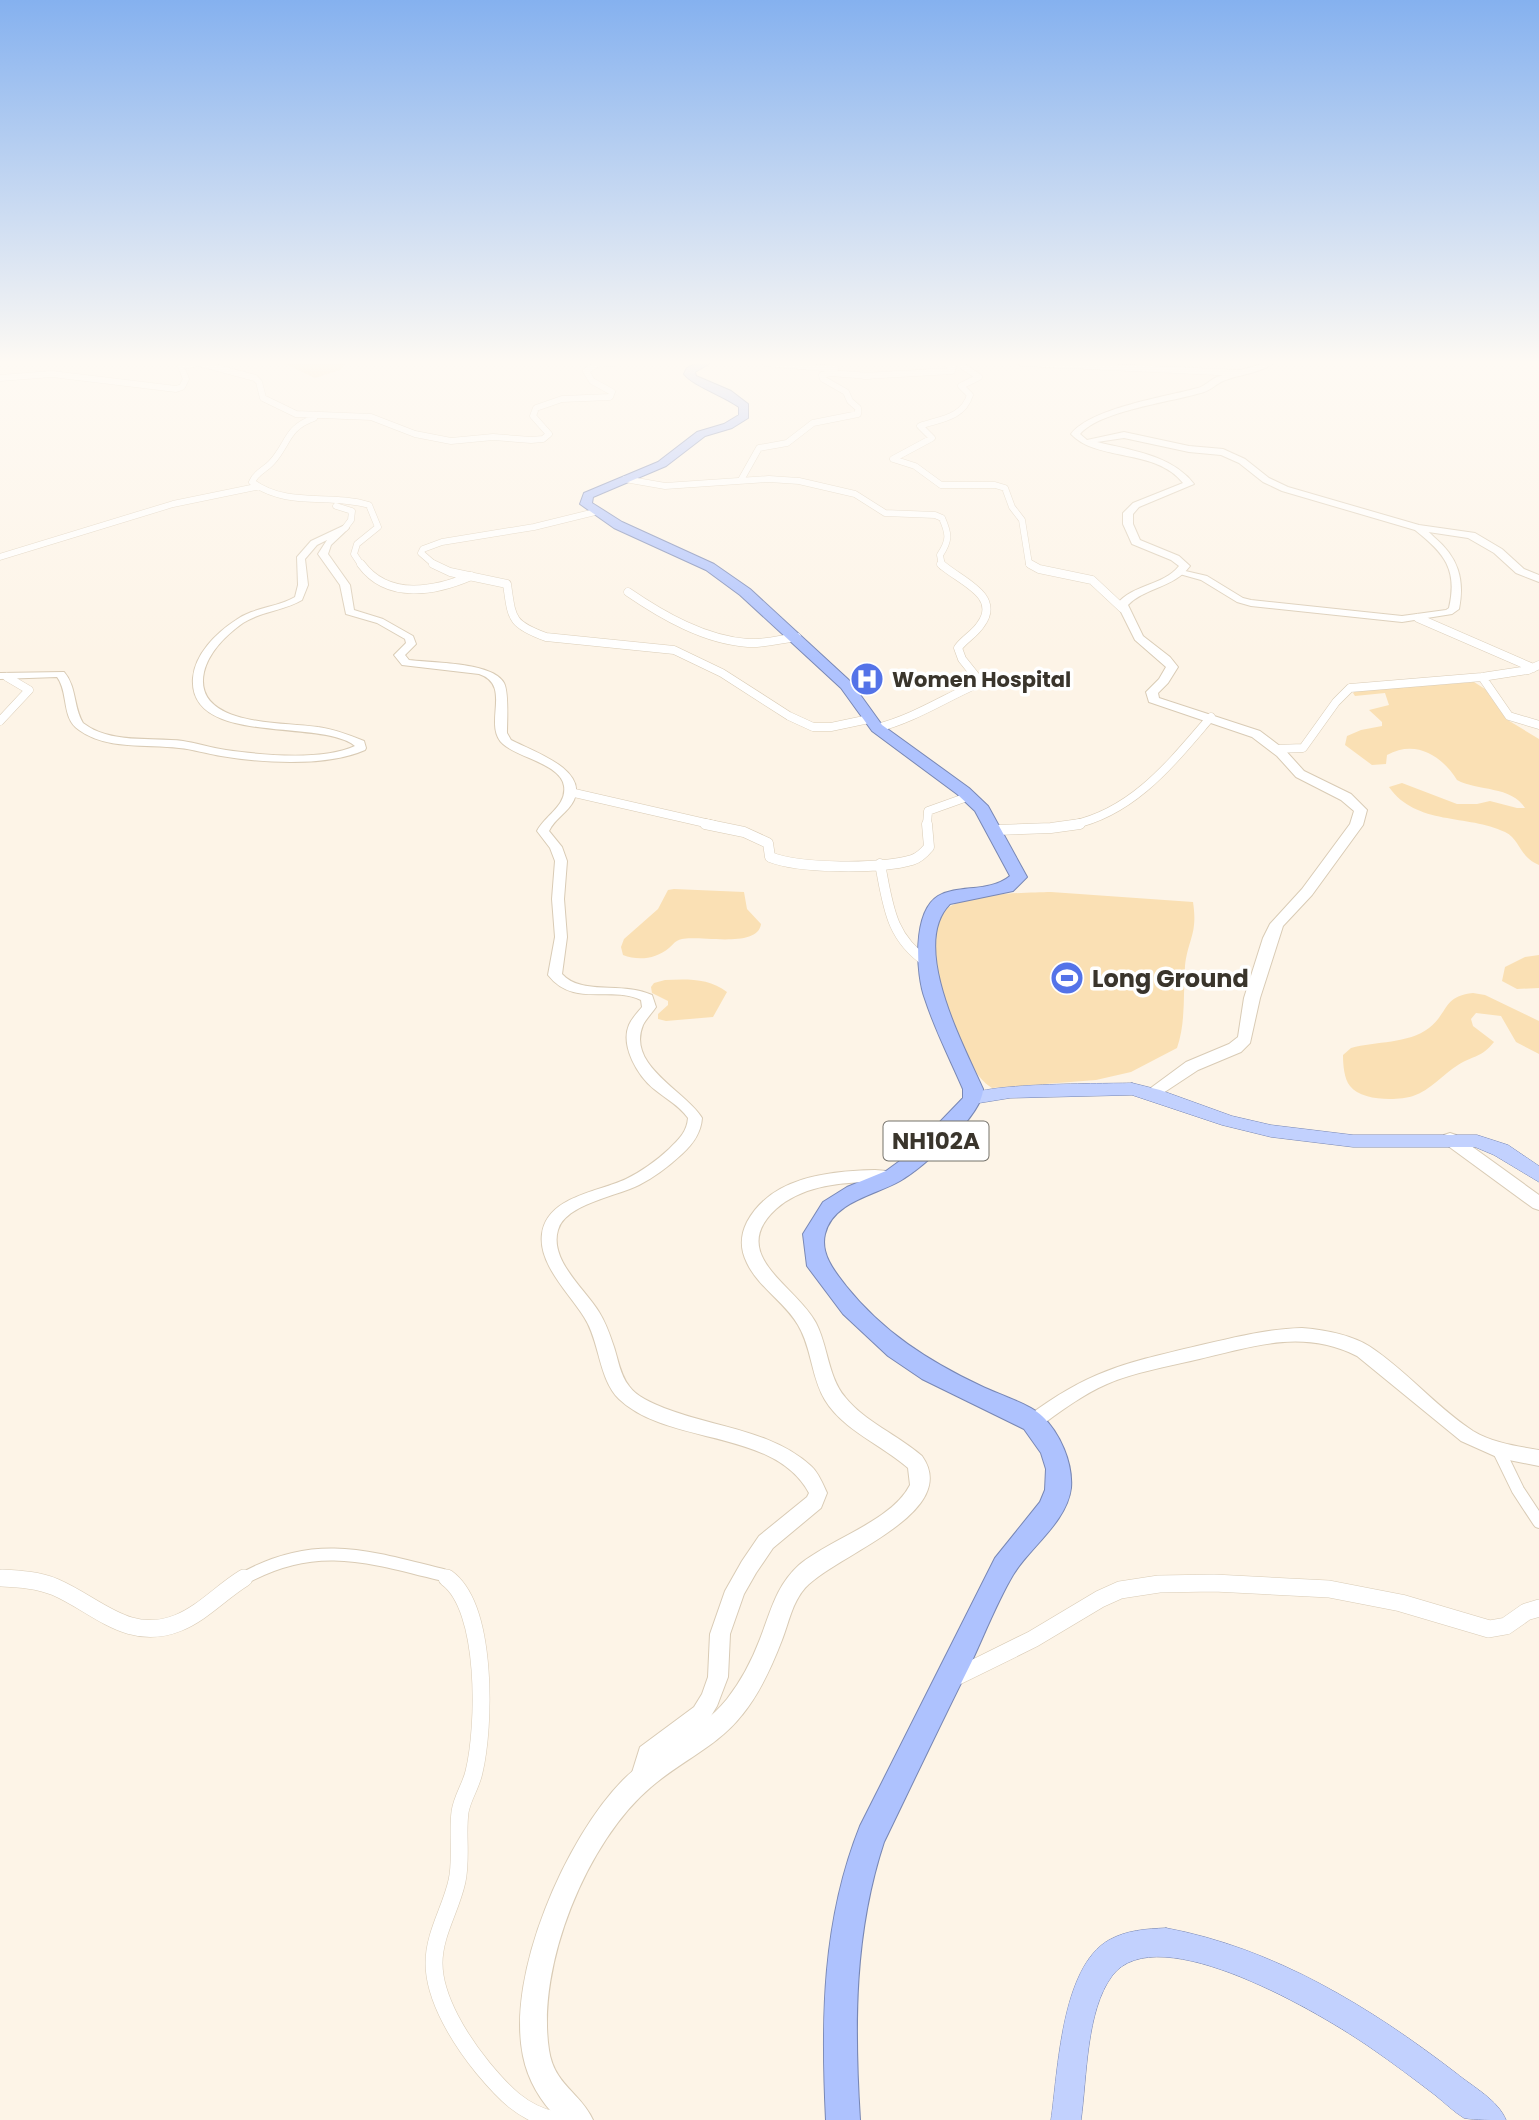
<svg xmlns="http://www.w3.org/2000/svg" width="1539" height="2120" font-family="Poppins,sans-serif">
<rect width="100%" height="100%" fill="#fdf4e7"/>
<path fill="#fae0b4" d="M 283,363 L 347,363 L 340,370 L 315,378 Z
M 1474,682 L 1485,689 L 1506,719 L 1539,739 L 1539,865 C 1518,856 1521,840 1505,832 C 1468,814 1416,826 1389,787 L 1402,783 L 1457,804 L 1477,804 L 1490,801 L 1517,808 L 1525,808 C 1512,786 1477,791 1457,780 C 1442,756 1416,739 1387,755 L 1386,764 L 1372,765 L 1345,745 L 1347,736 L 1361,730 L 1382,726 L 1382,722 L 1369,710 L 1389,705 L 1385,693 L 1355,696 L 1353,693 L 1356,691 Z
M 674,889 L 744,892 L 747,909 L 761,924 C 758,949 698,935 682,939 C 674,941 674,944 669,948 C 656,959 638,961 623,955 L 621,947 L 624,939 L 658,909 L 668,890 Z
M 1051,892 L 1193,902 C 1198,934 1188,939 1185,966 C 1183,994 1186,1022 1177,1048 L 1131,1072 L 1096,1080 L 992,1088 C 968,1074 945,1014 939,987 C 934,964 936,940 938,916 C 957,892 1022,893 1051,892 Z
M 1539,955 L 1539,988 L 1517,989 L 1502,981 L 1505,967 L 1525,957 Z
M 665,980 C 687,979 709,978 727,992 L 713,1017 L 666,1021 L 658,1019 L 658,1014 L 668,1005 L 668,1001 L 652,993 L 651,987 L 654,983 Z
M 1473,993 L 1485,995 L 1539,1021 L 1539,1054 L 1516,1042 L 1501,1016 L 1476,1013 L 1471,1019 L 1473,1026 L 1494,1042 C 1481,1058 1474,1055 1458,1065 C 1443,1074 1430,1091 1413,1096 C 1397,1101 1361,1101 1350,1086 C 1344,1079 1343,1064 1343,1055 L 1351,1048 C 1376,1041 1408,1044 1429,1028 C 1449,1012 1443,996 1473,993 Z"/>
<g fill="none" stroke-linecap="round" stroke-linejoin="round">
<defs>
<path id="minor-far4" d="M 765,363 L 835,369
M 958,363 L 979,377 L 961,386 L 970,395 C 963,418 940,419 920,426 L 932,438 L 893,459 L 915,466 L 941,485 L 995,485 L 1005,488 L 1012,507 L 1022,520 L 1029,564 L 1033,566
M 1022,363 L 1239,373
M 864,376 L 952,371 L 953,367 L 945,363
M 0,378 L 52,374 L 176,389 L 182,387 L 186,379 L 181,366 L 199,363 L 255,378 L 259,382 L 263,398 L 296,414 L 371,417 L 415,434 L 451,441 L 493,437 L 531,440 L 543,439 L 549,434 L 533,416 L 536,408 L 562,399 L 610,397 L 612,392 L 592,381 L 586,371 L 597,364 L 614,363
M 314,418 C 286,428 289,443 272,462 C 265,470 256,472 252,482 C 288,508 329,493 369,505 L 378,527 L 357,544 L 354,554 L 362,566
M 625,479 L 665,486 L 769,479 L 799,481 L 855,494 L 885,513 L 935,515 L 942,518 C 949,534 950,540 940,555 L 942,566
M 741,480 L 759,448 L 787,443 L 813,423 L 858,414 L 858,408 L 850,401 L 846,392 L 823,379 L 822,375 L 830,373 L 870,376
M 336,506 L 352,511 L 351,520 L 345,528
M 0,557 L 173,504 L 256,487
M 436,566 L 421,553 L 423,549 L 442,542 L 534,527 L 595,512"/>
<path id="minor-far3" d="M 361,564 C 388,601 436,591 471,576
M 433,564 L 450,572 L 507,584 C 512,618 510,624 546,637 L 674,650 L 722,673 L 789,716 L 813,727 L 831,727 L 869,719
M 1030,564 L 1039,569 L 1092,580 L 1122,608
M 628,592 C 663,616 705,640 748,643 C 764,644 781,639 797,637
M 1418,618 L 1533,668
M 1482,677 L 1509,716 L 1539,725
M 0,721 L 29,690 L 7,677
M 877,728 C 913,719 943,699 977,684 L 978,679 L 962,659 L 958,648 C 964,639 975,634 981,624 C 1002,595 958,580 941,564
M 1276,749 L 1303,748 L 1336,702 L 1350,688 L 1482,677 L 1528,670 L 1539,665
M 570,792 L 714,825
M 927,825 L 928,811 L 970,796
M 1072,825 C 1134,812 1172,762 1211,717"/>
<path id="minor-far2" d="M 705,824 L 744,832 L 768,843 L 770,857 C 800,869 881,869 912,860 C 919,858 924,853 929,847 L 927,824
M 996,830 L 1051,828 L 1080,824
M 880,864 C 888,905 890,937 927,962"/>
<path id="minor-far1" d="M 1499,1451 L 1518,1490 L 1539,1522
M 0,1578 L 25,1580
M 241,1580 C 313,1538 367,1556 443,1575 L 450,1580"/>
<path id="minor" d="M 2,1578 C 20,1579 38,1580 55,1587 C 97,1605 128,1643 178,1623 C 203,1613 221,1592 244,1578
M 447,1578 C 488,1608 485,1727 474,1772 C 471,1786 462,1798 460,1812 C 457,1835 462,1858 457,1881 C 451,1909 434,1934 434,1963 C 434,1999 461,2041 483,2068 C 503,2092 522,2113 554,2120
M 956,1677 L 1033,1639 L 1100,1599 L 1120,1590 L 1159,1584 L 1214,1583 L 1329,1589 L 1401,1603 L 1489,1629 L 1506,1626 L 1526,1612 L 1539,1608"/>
<path id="tertiary" d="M 345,525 L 349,528 L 331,545 L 328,554 L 350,585 L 354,610 L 383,619 L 413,636 L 416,644 L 405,655 L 409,660 C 432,663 493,662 504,683 C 509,693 507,721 507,733 L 511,740 C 532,751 588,769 574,800 C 568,813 555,818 549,831 L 562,847 L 567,861 L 564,899 L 567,937 L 562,974 C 582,996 621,981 652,995 L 656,1007 C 652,1013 646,1019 643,1025 C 626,1066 686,1091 702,1118 C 701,1133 693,1144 682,1154 C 669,1166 655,1177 639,1185 C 618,1196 565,1204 558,1230 C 549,1260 585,1289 599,1312 C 606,1323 610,1335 614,1347 C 618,1359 620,1375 629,1386 C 637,1397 652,1403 664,1408 C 712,1427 772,1430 811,1466 C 818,1472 823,1484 827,1493 L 821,1508 L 773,1548 L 756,1573 L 744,1594 L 730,1634 L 728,1677 L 717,1706 L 708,1721 L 656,1760 L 648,1786 L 641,1789 L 634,1786 L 630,1779 L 640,1747 L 694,1707 L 702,1694 L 708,1677 L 710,1634 L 725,1591 L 742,1561 L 759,1536 L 807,1497 L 809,1493 C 774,1428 668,1446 619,1399 C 598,1378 600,1341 584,1317 C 569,1293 538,1264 542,1234 C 547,1196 599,1192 626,1179 C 642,1171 656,1161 669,1149 C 679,1139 687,1132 688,1118 C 679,1105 666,1099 654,1089 C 638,1076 620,1046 629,1025 C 632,1018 638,1012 642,1007 L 641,1000 C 609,985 574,1008 548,975 L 555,937 L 552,899 L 555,861 L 550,848 L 537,831 C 545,815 567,806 564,786 C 561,764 518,758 503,744 C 482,725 513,685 479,674 L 402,665 L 394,655 L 406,643 L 405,639 L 377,623 L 346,614 L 340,585 L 318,554 L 327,540 L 317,545 L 305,559 L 308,585 L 302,600 C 284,611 261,611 243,623 C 226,635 209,652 204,672 C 192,727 285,722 318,727 C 334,729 349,735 364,741 L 366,748 L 365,750 C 327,767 262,763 221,756 C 207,754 193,749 179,748 C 147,744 106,750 79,730 C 61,718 69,693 57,677 L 0,679 L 0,673 L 64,672 C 77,687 73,706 83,723 C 110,744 150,737 183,741 C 197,743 211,748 226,750 C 261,755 322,761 355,746 C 321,718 188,747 193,678 C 195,654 216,633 236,620 C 254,607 276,608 295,597 L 298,585 L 297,557 L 311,541 Z
M 1415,526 C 1423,526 1428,531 1434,537 C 1458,557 1465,579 1459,609 L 1452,614 L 1402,622 L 1251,606 L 1237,602 L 1201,580 L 1176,573 L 1181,570 L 1207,576 L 1243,598 L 1251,600 L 1402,616 L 1446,610 L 1449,608 C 1458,569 1444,553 1415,530 Z
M 1302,1328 C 1325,1330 1349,1334 1369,1346 C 1406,1370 1436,1407 1473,1431 C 1493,1443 1516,1446 1539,1450 L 1539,1466 L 1499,1458 L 1461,1441 L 1357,1356 C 1301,1328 1252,1347 1195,1360 C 1166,1367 1135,1372 1107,1384 C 1082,1395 1061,1411 1039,1427 L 1033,1429 L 1027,1427 L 1024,1422 L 1027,1417 C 1088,1371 1125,1363 1197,1346 C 1233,1338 1266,1329 1302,1328 Z"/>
<path id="secondary" d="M 1264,363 L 1274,363 C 1258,374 1240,374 1223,381 C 1216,384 1211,390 1204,392 C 1173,402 1101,410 1080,434 L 1087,440 L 1124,432 L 1189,446 L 1223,449 L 1245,459 L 1269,478 L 1288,487 L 1419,525 L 1475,533 L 1502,549 L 1524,569 L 1539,575 L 1539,582 L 1516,573 L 1494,553 L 1468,538 L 1415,530 L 1282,491 L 1263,482 L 1239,463 L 1221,455 L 1189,452 L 1124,438 L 1097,442 C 1130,450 1172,455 1194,484 L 1139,507 L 1133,514 L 1133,524 L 1140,540 L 1179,556 L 1190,566 C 1174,588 1146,587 1128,605 L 1143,636 L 1170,657 L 1178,667 L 1168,683 L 1158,693 L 1159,698 L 1260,731 L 1285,750 L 1304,771 L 1351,794 L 1367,810 L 1363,825 L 1312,895 L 1283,926 L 1260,998 L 1250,1043 L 1241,1052 L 1198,1070 L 1154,1099 L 1146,1094 L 1148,1090 L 1186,1062 L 1229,1044 L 1238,1037 L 1244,998 L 1263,938 L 1270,924 L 1302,889 L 1350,824 L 1354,811 L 1341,800 L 1296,777 L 1277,756 L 1252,737 L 1149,702 L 1146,692 L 1159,679 L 1166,667 L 1135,640 L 1117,604 C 1133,584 1163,586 1179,566 L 1171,560 L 1132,544 L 1123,524 L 1123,513 L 1133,503 L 1183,483 C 1156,448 1097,462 1071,434 C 1091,408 1165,397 1198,388 C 1205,386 1210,380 1217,377 C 1232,371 1249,369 1264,363 Z
M 1450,1133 L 1456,1135 L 1539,1195 L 1539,1210 L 1533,1208 L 1444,1143 L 1442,1139 L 1444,1135 Z
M 875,1170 L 899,1172 L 902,1176 L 899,1180 C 889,1183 878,1182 867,1182 C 835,1183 801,1187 776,1209 C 726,1255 797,1286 816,1323 C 828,1346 828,1377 845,1397 C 865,1422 898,1435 922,1456 C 962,1513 837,1554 805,1588 C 792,1603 789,1622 782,1640 C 772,1666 760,1693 742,1715 C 718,1746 681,1761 651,1787 C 587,1841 536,1966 549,2050 C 554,2085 581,2093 593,2120 L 559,2120 C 541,2102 528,2081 523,2056 C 506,1974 566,1838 623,1780 C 654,1749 699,1734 727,1699 C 741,1681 752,1660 760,1639 C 771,1611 776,1586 799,1565 C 830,1539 892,1521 910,1485 L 908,1468 C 882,1445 843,1430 825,1400 C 811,1377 812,1348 798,1325 C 784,1301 759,1288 747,1263 C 740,1249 740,1236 747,1222 C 771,1177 829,1171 875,1170 Z"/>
<path id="primary" d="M 1132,1083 L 1160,1090 L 1232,1116 L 1271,1125 L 1353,1135 L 1477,1135 L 1508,1145 L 1539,1166 L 1539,1182 L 1494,1155 L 1475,1147 L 1353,1147 L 1271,1137 L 1222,1125 L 1132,1095 L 1010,1098 L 973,1104 L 964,1098 C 976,1082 1106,1084 1132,1083 Z
M 1166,1928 C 1274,1948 1370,2007 1456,2073 C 1473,2087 1498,2100 1506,2120 C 1495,2120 1474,2120 1464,2118 C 1454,2112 1445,2103 1435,2095 C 1414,2079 1393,2063 1371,2048 C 1325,2016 1157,1915 1112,1976 C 1086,2011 1087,2077 1081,2120 L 1051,2120 C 1058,2072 1061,1967 1109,1940 C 1127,1930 1146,1929 1166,1928 Z"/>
<path id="trunk" d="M 698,363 L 710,363 L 695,372 L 696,376 L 731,391 L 748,404 L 748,418 L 732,428 L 705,436 L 666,466 L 593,497 L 592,503 L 622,522 L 714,564 L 750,589 L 851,682 L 882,725 L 969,788 L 988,806 L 1027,877 L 1013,891 L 950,904 C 909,945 964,1046 983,1089 C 983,1115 923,1168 900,1181 C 876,1195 833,1201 825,1234 C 820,1254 835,1272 846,1286 C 883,1332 928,1361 981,1386 C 997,1394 1030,1404 1042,1416 C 1060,1433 1073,1463 1071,1488 C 1067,1522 1030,1547 1013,1575 C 997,1602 985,1633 972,1661 C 942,1721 913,1782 884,1842 C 854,1933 854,2025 860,2120 L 826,2120 C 821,2020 822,1921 860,1826 L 995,1558 L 1040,1502 L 1045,1490 L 1046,1469 L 1041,1453 L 1024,1429 L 922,1379 L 888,1356 L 843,1314 L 807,1266 L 803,1234 L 823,1202 L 847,1187 L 886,1171 L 908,1155 L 963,1098 L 963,1089 C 950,1059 935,1030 925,999 C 916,975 912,912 938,896 C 959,884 989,893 1010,876 L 975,811 L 957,794 L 872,731 L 841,688 L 740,595 L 706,570 L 614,528 L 580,504 L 584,493 L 658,462 L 697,432 L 724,424 L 739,415 L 739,407 C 724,396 692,385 684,374 L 687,368 Z"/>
</defs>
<use href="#minor-far4" stroke="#d9cbb5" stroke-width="7"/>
<use href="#minor-far3" stroke="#d9cbb5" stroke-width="9"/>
<use href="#minor-far2" stroke="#d9cbb5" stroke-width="11"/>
<use href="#minor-far1" stroke="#d9cbb5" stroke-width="14"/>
<use href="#minor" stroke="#d9cbb5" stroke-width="18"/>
<use href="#tertiary" stroke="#d9cbb5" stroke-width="2"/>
<use href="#secondary" stroke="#d9cbb5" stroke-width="2"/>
<use href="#primary" stroke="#7887b4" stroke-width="1"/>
<use href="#trunk" stroke="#7887b4" stroke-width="2"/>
<use href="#minor-far4" stroke="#fff" stroke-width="6"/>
<use href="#minor-far3" stroke="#fff" stroke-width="8"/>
<use href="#minor-far2" stroke="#fff" stroke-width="10"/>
<use href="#minor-far1" stroke="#fff" stroke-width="12"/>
<use href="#minor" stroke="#fff" stroke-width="17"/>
<use href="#tertiary" fill="#fff" fill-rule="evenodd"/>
<use href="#secondary" fill="#fff" fill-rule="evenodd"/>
<use href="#primary" fill="#c2d1fe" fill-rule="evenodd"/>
<use href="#trunk" fill="#aec2fe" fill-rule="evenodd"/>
</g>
<linearGradient id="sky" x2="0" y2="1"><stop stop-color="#85b1ef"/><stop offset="0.55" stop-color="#fefaf4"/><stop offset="1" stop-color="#fefaf4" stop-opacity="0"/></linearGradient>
<rect width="1539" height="659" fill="url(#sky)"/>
<defs>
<symbol id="hospital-disc" viewBox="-11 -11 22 22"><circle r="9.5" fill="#5473e8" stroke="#fff"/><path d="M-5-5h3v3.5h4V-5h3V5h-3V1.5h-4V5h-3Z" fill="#fff"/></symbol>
<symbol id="stadium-disc" viewBox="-11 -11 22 22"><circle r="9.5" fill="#5473e8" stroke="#fff"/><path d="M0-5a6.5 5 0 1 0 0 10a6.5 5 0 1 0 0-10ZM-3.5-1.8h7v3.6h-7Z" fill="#fff"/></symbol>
</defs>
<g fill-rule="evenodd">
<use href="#hospital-disc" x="848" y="660" width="38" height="38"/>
<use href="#stadium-disc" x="1048" y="959" width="38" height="38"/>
</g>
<g text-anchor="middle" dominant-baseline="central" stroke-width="7" stroke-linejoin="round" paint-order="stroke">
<g font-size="21" font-weight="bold" fill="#3a352c" stroke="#fff" text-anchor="start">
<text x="892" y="679">Women Hospital</text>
</g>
<rect fill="#fff" stroke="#75726b" stroke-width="2" x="883.5" y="1121.5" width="105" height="39" rx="5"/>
<g font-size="23" font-weight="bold" fill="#3a352c">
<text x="936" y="1141">NH102A</text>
</g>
<g font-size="24" font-weight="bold" fill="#3a352c" stroke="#fff" text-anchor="start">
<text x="1092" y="978">Long Ground</text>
</g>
</g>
</svg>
